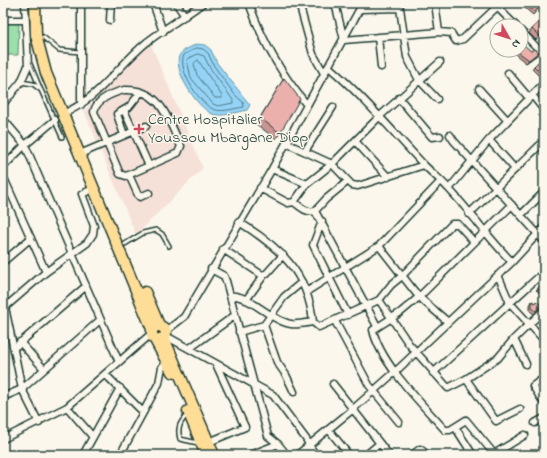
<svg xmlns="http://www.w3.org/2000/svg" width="547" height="458" font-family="'Indie Flower',sans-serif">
<rect width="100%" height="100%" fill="#fbf7ec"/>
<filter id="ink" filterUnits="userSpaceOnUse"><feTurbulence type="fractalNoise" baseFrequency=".025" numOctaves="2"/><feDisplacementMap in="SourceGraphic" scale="8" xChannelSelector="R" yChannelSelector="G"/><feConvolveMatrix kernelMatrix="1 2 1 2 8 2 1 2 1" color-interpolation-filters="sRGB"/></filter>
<g filter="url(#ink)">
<path fill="#f6e1d9" d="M 150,42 L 203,168 L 136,235 L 84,111 Z"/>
<path fill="#9cdfaa" stroke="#5e8e6f" d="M 3,23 L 19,23 L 18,55 L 3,55 Z"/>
<path fill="#95d3f6" stroke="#6697a8" d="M 197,44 L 205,45 L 211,50 L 217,63 L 250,105 L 247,110 C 239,112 224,116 216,115 C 200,113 173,72 179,56 C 182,50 191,47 197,44 Z"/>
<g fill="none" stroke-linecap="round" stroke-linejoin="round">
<path stroke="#4e7982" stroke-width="1" d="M 197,48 L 203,49 L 208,53 L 214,66 L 235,95 L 243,102 L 244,107 C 236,108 223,112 216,110 C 202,108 176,69 184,55 Z
M 198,54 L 204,56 L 210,68 L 233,100 L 233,103 L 218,106 L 213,104 L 191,78 L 187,60 Z
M 198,60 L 222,96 L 222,98 L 215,98 L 197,75 L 194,64 Z"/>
<defs>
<path id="lane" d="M 43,37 L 59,50 L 80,52
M 30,64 L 40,88
M 21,82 L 33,84 L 41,90 L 62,137
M 125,244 L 143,233 L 156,230 L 162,234 L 169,246
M 188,414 C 180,422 177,428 180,439 L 198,443"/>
<path id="street" d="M 153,3 L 163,32
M 176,3 L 185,16
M 249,3 C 262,41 281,74 307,105
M 299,3 L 313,54 L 325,75
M 335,3 L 344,40 L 439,32 L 451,33 L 456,41 L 463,39 L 501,3
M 435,3 L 439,32
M 497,7 L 516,26
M 360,9 L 400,8 L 407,57 L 419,80 L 437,99
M 3,20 L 25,20
M 110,20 L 111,3
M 521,31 L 544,55
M 378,37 L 381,67
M 329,67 C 365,98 392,131 424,165 C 432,173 441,180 448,188 C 471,212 489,239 512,262
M 508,73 L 529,98
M 3,88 L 11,95
M 479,89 L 507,120
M 124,90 C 161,88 167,118 181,146 L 178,153 L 126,176 L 120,174 L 94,112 C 96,99 113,93 124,90 Z
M 532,95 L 544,110
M 399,98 L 432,137 L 440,136
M 3,104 L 21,82 L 28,66 L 25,3
M 81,105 L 81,3
M 124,110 L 149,166
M 69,111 C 101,95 120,64 147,42 C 164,29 185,16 203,3
M 3,119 L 25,145 L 119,362
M 124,135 L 117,114 L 129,107 L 141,92
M 450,135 L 454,141 L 544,241
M 489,140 L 515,169
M 355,141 L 388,177
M 286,143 L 332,164 L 352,185 L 358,186 L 424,165
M 305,151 L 333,107
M 80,154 L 146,126
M 3,167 L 25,145 L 55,120
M 272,169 L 307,184
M 129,175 L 138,195 L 140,197 L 149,193
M 3,176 L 46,272
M 348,181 L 326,199 L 315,211 L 377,326
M 260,188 L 288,203 L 294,202 L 307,184 L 332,164 L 380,116 L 440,62
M 449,189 L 489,140 L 544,83
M 294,202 C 301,207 306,213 315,211
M 469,214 L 544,141
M 521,215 L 544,192
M 322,221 L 313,245 L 348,315
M 239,222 C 279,247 308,272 313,322 L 319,327 L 379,300 L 391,285 L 402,276 L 452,224 L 458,224 L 474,242
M 379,246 L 419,297 L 448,322
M 223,249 L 262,275 L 267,273 L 283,255
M 3,262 L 31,238
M 211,269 L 224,276 L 226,281 L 268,436 L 278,444 L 287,455
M 498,275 L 510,303 L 544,340
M 306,292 L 379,246 L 441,181
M 230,296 C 248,293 270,321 291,324 C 298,325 306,323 313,322
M 246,300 L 264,275
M 379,300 L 409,344 L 448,388 L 466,379 L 498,358 L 514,339 L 544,310
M 5,307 L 22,389 L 39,423
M 3,309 L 46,272 L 87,243 L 93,234 L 94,226 L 82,194 L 95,188
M 335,321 L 369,385 L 399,422
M 264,325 L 277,362 L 286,375 L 294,392
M 166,331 L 184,317 L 272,169 L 363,3
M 239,332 L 264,325 L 284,297 L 302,282
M 166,336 L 273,395 L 306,439 L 315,455
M 514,339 L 526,364
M 20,342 L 44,369
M 14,348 L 85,287
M 190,348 L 234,316
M 433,373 L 544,272
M 105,374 L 142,411
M 544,378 L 533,386 L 544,403
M 466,379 L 496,421 L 520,409
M 333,384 L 389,455
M 3,397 L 22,389 L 100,320
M 67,407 L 93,437
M 535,423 L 544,418
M 455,427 L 473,455
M 329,430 L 349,455
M 3,439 L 67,407 L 151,334
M 209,442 L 245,427 L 216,364
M 494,454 L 525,435
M 83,455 L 120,388
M 120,455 L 159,383 L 162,367 L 168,364
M 250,455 L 278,444
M 297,455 L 352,410 L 395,372 L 512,262 L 544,227
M 366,455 L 379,444
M 412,455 L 420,449 L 428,455
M 495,455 L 466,420 L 450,430 L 445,430 C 422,404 380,363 373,330 L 401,312 L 419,297 L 512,205"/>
<path id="primary" d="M 35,3 L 36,35 L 46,73 L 152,329
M 145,292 L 159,325
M 164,338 L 155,340 L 152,336 L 152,329 L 159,325 L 165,329 L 166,333 L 164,338 L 214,455
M 155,340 L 172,372
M 188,411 L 206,455"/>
</defs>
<use href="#lane" stroke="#1f3d34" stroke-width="6"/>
<use href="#street" stroke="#1f3d34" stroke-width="9"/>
<use href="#primary" stroke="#1f3d34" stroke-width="13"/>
<use href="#lane" stroke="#fbf7ec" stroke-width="3"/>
<use href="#street" stroke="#fbf7ec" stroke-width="6"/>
<use href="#primary" stroke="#fedd96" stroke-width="10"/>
</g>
<path fill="#ca9694" stroke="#1f3d34" d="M 528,6 L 538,9 L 533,15 L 526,9 Z
M 532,29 L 544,32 L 536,40 L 529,33 Z
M 531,51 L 539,52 L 537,55 L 526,63 L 516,55 L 518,52 Z
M 544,57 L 544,79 L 542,79 L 532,69 L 534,66 Z
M 284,78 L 280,133 L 276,139 L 256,124 Z
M 541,285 L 544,290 L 541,294 L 536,290 Z
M 532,301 L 535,303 L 539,308 L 534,314 L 530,311 L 530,305 Z"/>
<path fill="#a47a78" stroke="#1f3d34" d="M 539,52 L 537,55 L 526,63 L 529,60 Z"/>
<path fill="#ebafac" stroke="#1f3d34" d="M 530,3 L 536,3 L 540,6 L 535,12 L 528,6 Z
M 542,18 L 544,20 L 544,31 L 539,36 L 532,29 Z
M 524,45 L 531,51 L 534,49 L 539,52 L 529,60 L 518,52 L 520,50 L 521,50 L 521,49 Z
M 544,57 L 544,76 L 534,66 Z
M 284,78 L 300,99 L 280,133 L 260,118 Z
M 541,285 L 544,288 L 544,289 L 542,292 L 537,289 Z
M 532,301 L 535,303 L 536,301 L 541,305 L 536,311 L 532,308 Z"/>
</g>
<path fill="#d1495b" stroke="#fbf7ec" stroke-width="1.5" d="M137 123h4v4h4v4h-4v4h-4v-4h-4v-4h4z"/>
<g text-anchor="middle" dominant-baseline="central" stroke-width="3" stroke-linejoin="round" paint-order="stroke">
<g font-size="16" fill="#1f3d34" stroke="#fbf7ec" text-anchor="start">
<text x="148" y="120">Centre Hospitalier<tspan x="148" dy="18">Youssou Mbargane Diop</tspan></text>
</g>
</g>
<rect width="547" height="458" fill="none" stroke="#fbf7ec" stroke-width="16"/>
<rect x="8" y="8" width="531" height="442" fill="none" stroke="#1f3d34" stroke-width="1.5" filter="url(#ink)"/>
<g transform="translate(509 38) rotate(129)"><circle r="19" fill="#fbf7ec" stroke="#a3ada2"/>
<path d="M0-3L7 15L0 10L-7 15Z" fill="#d1495b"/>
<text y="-6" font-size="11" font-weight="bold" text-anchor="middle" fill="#1f3d34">N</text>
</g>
</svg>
